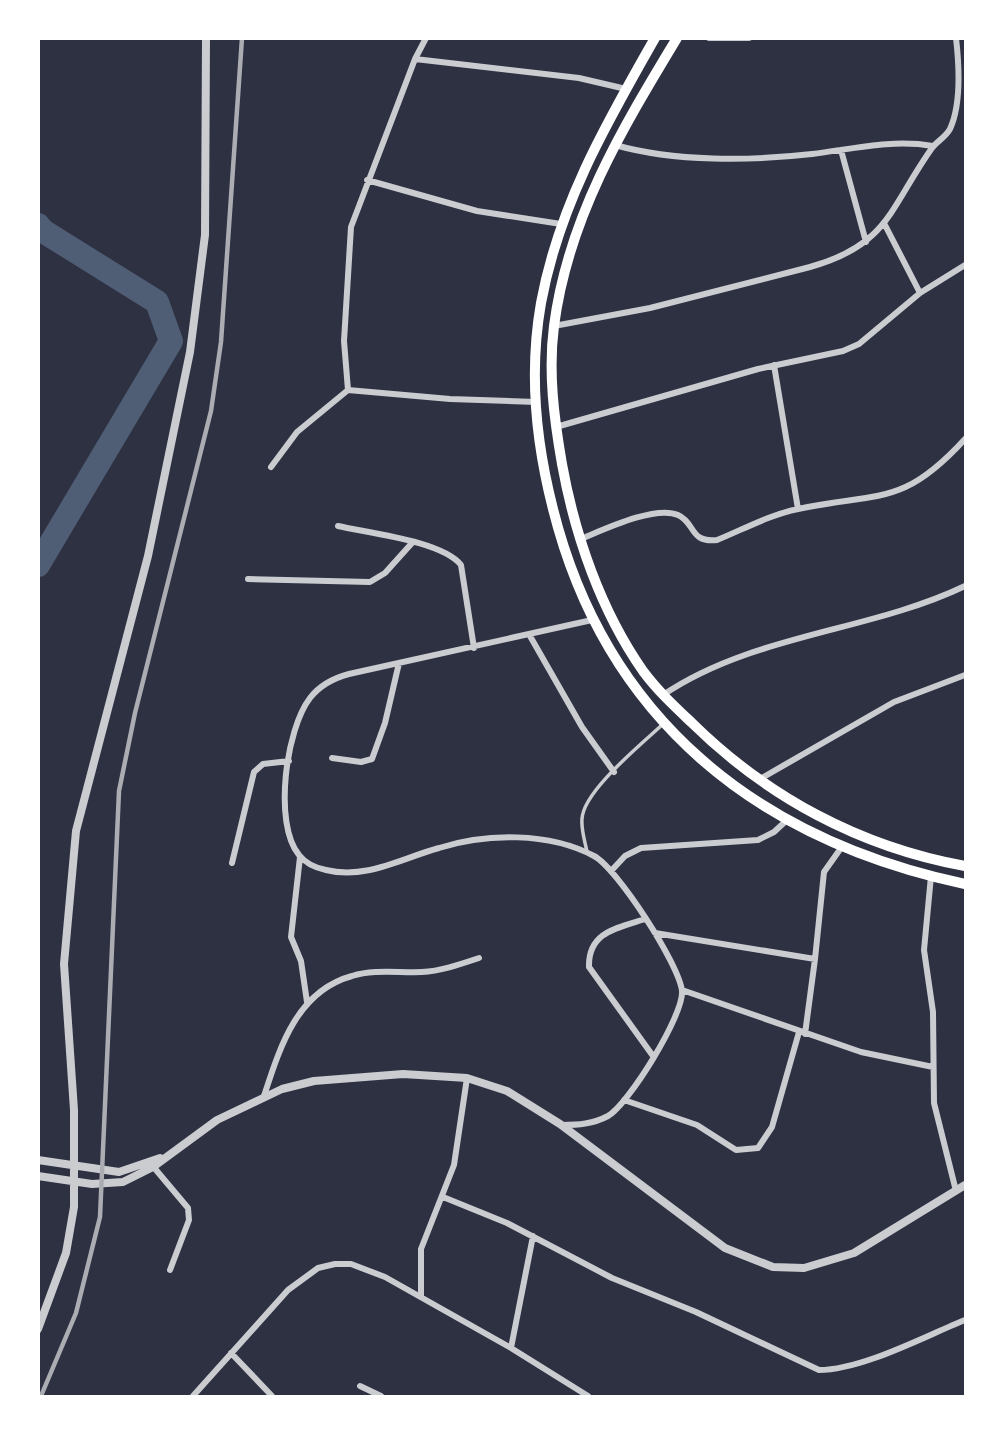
<svg xmlns="http://www.w3.org/2000/svg" width="1004" height="1435" font-family="'Public Sans',sans-serif">
<rect width="100%" height="100%" fill="#2d3142"/>
<g fill="none" stroke-linecap="round" stroke-linejoin="round">
<path stroke="#4f5d75" stroke-width="24" d="M 38,225 L 43,231 L 157,302 L 171,341 L 38,565"/>
<path stroke="#caccd0" stroke-width="3.5" d="M 587,852 C 585,841 581,830 582,819 C 583,791 643,743 663,724"/>
<path stroke="#caccd0" stroke-width="6" d="M 709,38 L 749,38
M 415,59 L 579,78 L 626,89
M 615,145 C 675,162 750,161 812,154 C 853,149 891,139 933,146
M 841,150 L 866,242
M 367,180 L 477,211 L 561,224
M 885,225 L 920,293
M 554,326 L 650,308 L 810,267 C 889,245 890,207 932,148 C 937,141 945,138 950,129 C 961,105 959,64 956,38
M 774,365 L 798,509
M 348,390 L 344,341 L 351,227 L 415,59 L 426,38
M 556,427 L 758,369 L 843,351 L 859,344 L 920,293 L 965,265
M 271,467 L 297,432 L 348,390 L 450,399 L 536,402
M 338,526 C 368,533 442,541 461,565 L 474,648
M 581,539 C 603,530 655,505 678,515 C 696,523 689,543 717,540 C 744,529 769,515 798,509 C 880,492 903,507 965,439
M 248,579 L 370,582 L 385,573 L 412,543
M 530,636 L 582,727 L 614,772
M 663,695 C 753,634 869,632 965,586
M 332,758 L 361,762 L 372,759 L 385,723 L 399,663
M 760,779 L 894,702 L 965,675
M 300,857 L 291,937 L 301,961 L 307,1002
M 232,863 L 254,772 L 263,764 L 289,761
M 612,870 L 625,856 L 641,848 L 758,840 L 774,832 L 787,820
M 931,876 L 924,950 L 933,1012 L 934,1103 L 956,1191
M 645,919 C 617,928 588,932 589,967 L 653,1056
M 655,933 L 815,959 L 824,872 L 841,848
M 682,990 L 861,1052 L 933,1067
M 805,1034 L 815,959
M 264,1096 C 280,1047 297,991 352,976 C 374,969 399,973 422,972 C 441,971 461,964 479,958
M 624,1100 L 697,1125 L 736,1150 L 758,1148 L 772,1127 L 799,1032
M 562,1125 C 578,1125 593,1124 608,1116 C 628,1105 684,1015 682,991 C 679,964 617,868 594,856 C 549,832 486,833 439,848 C 402,858 366,880 326,870 C 316,868 306,864 299,855 C 273,824 286,729 310,698 C 320,685 334,678 349,674 L 592,620
M 151,1164 L 188,1208 L 189,1220 L 170,1270
M 443,1197 L 507,1223 L 612,1278 L 696,1312 L 819,1370 C 862,1370 925,1336 965,1320
M 421,1296 L 421,1249 L 454,1165 L 467,1078
M 511,1348 L 533,1236
M 231,1353 L 272,1396
M 360,1386 L 381,1396
M 193,1396 L 288,1290 L 318,1268 L 335,1264 L 351,1264 L 385,1277 L 511,1348 L 588,1396"/>
<path stroke="#caccd0" stroke-width="8" d="M 38,1160 L 119,1172 L 160,1158
M 38,1176 L 92,1184 L 123,1182 L 153,1167 L 217,1120 L 282,1089 L 314,1081 L 403,1074 L 467,1078 L 507,1091 L 560,1124 L 725,1248 L 773,1267 L 804,1268 L 854,1253 L 965,1185
M 38,1329 L 66,1253 L 74,1207 L 74,1110 L 64,964 L 76,831 L 148,556 L 190,352 L 205,235 L 206,38"/>
<path stroke="#fff" stroke-width="10" d="M 655,38 C 606,124 559,205 541,303 C 529,371 536,443 553,509 C 606,720 758,840 965,884
M 677,38 C 622,129 568,218 554,326 C 548,372 554,418 562,464 C 575,536 601,611 643,671 C 657,690 674,706 691,722 C 767,797 860,847 965,866"/>
<path stroke="#abadb3" stroke-width="4.5" d="M 41,1396 L 76,1313 L 100,1217 L 119,791 L 135,713 L 211,411 L 221,342 L 242,38"/>
</g>
<rect width="1004" height="1435" fill="none" stroke="#ffffff" stroke-width="80"/>
</svg>
